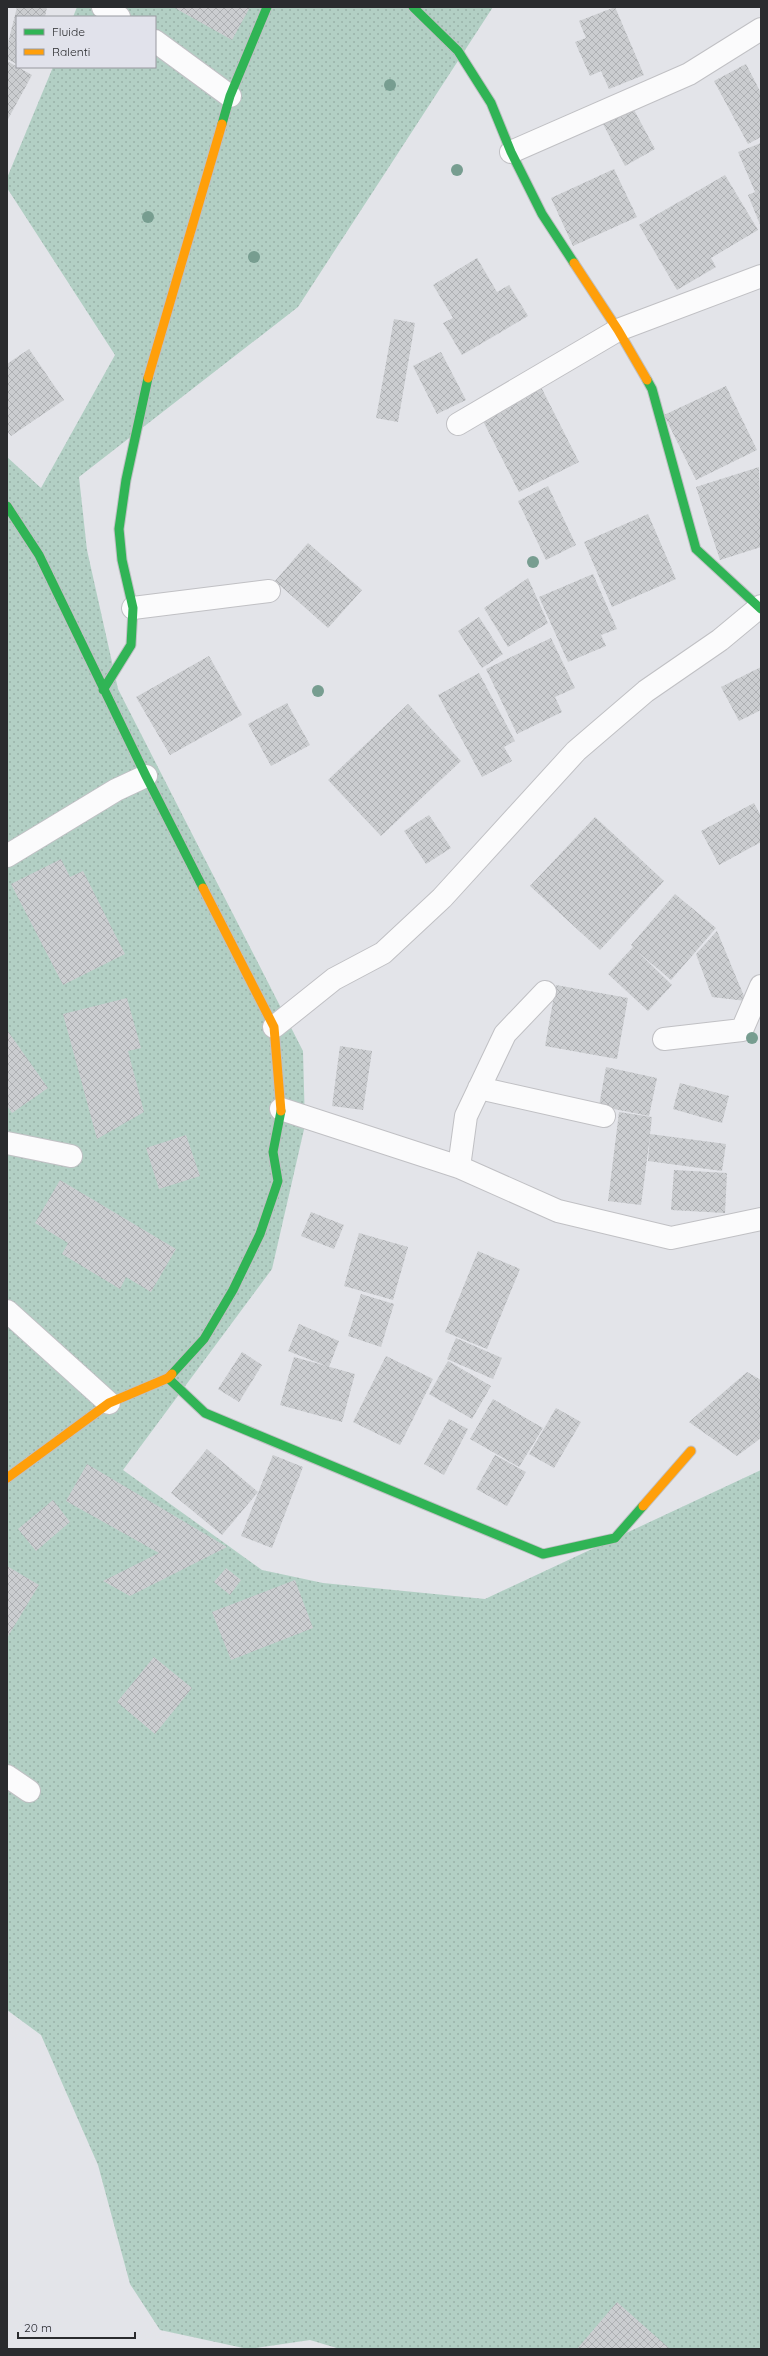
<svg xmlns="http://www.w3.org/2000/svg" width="768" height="2356" font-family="Quicksand,sans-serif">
<defs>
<pattern id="grass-dots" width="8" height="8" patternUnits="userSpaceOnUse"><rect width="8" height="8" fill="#b2cfc4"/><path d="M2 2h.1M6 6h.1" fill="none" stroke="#99b2a9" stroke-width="1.8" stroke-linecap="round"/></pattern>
<pattern id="building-cross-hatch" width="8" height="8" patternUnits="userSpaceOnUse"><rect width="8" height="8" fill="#cbcdd0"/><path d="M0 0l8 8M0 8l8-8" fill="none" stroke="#aeb0b3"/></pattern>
</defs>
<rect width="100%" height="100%" fill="#e3e4e9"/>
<path fill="url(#grass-dots)" d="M 77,7 L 493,7 L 298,307 L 79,477 L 87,550 L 118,689 L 303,1051 L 305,1125 L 272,1269 L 123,1470 L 262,1570 L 323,1583 L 485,1599 L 761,1470 L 761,2349 L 340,2349 L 310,2340 L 248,2349 L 160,2330 L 130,2284 L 98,2165 L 41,2035 L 7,2010 L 7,457 L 41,488 L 115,355 L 7,188 L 7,178 L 53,67 L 155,67 L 155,17 L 73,17 Z"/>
<path fill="url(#building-cross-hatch)" d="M 17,7 L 47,7 L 45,17 L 17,17 L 17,64 L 7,59 L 7,47 Z
M 173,7 L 250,7 L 232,40 Z
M 615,7 L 644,75 L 609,89 L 601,71 L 590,76 L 575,42 L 586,38 L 579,21 Z
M 7,61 L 32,75 L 7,121 Z
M 746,64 L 761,93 L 761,137 L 748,144 L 714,81 Z
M 633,108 L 655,149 L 625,166 L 603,124 Z
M 761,143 L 761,227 L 748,195 L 755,192 L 738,152 Z
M 614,169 L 637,217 L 573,246 L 551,198 Z
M 725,175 L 758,230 L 711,258 L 716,267 L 677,290 L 639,225 Z
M 477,258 L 497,292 L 509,285 L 528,316 L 462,355 L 443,323 L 453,318 L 433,285 Z
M 394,319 L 415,323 L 398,422 L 376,418 Z
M 29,349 L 64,400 L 11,436 L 7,431 L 7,364 Z
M 441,352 L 466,400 L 437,414 L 413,366 Z
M 726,386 L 757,450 L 696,480 L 664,415 Z
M 541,387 L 579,462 L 519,492 L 481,417 Z
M 759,467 L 761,547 L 720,560 L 696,487 Z
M 548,486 L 576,545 L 546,560 L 518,501 Z
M 648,514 L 676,579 L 612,607 L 584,542 Z
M 308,543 L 362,590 L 328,628 L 275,581 Z
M 593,574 L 617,629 L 601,635 L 606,646 L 568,662 L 539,597 Z
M 528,578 L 548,623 L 508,647 L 484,608 Z
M 479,617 L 503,654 L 482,668 L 458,631 Z
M 551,638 L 575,688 L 555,697 L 562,712 L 517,734 L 486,669 Z
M 209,656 L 242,715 L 170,755 L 136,697 Z
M 761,667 L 761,710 L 739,721 L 721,687 Z
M 479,673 L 515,741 L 504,747 L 512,761 L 482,777 L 438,695 Z
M 287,703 L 310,745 L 271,766 L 248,724 Z
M 408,704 L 461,761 L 381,836 L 328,780 Z
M 754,803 L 761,816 L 761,842 L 719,865 L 701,831 Z
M 429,815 L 451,848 L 426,864 L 404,831 Z
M 595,817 L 664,881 L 600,950 L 530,886 Z
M 61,859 L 70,877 L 83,871 L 125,954 L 63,985 L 11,884 Z
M 675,894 L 716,928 L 671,980 L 637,951 L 672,985 L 648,1011 L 608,974 L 633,947 L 631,945 Z
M 717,931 L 746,1001 L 712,997 L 696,954 Z
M 556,985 L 628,998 L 617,1059 L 545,1046 Z
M 127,998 L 141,1048 L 128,1051 L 144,1112 L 97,1139 L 63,1014 Z
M 7,1030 L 48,1088 L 12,1113 L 7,1106 Z
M 340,1046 L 372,1051 L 363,1110 L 332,1106 Z
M 606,1067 L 657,1078 L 649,1116 L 599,1106 Z
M 680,1083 L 729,1096 L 722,1123 L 673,1109 Z
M 619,1112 L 652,1117 L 650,1134 L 726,1144 L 722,1171 L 648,1161 L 650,1136 L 641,1205 L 608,1201 Z
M 186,1135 L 200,1176 L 159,1189 L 146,1148 Z
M 674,1170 L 727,1173 L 725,1213 L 671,1210 Z
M 60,1180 L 176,1249 L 151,1292 L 126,1277 L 120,1289 L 62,1254 L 68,1243 L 35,1223 Z
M 311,1212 L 344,1225 L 334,1249 L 301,1236 Z
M 359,1233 L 408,1247 L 393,1300 L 344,1286 Z
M 478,1251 L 520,1269 L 487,1349 L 445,1332 Z
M 361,1294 L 394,1304 L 381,1347 L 348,1336 Z
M 299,1324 L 339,1341 L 329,1367 L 288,1351 Z
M 456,1338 L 502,1358 L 493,1379 L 447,1359 Z
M 242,1352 L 262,1365 L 239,1402 L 218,1389 Z
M 386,1356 L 433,1379 L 400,1445 L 353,1422 Z
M 294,1357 L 355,1374 L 342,1422 L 280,1405 Z
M 448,1361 L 491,1386 L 472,1419 L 429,1394 Z
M 747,1372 L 761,1380 L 761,1438 L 737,1456 L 689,1422 Z
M 493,1399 L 543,1428 L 519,1467 L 470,1439 Z
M 556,1408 L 581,1422 L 554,1468 L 529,1454 Z
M 449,1419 L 468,1429 L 444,1475 L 424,1464 Z
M 207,1449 L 258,1492 L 222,1535 L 171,1493 Z
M 273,1455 L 303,1467 L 272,1548 L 241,1536 Z
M 495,1455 L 526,1472 L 507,1506 L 476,1489 Z
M 87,1464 L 227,1547 L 130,1596 L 103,1581 L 159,1553 L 66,1501 Z
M 53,1500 L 70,1522 L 36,1551 L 18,1529 Z
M 7,1566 L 39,1585 L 7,1638 Z
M 226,1568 L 241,1580 L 230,1595 L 214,1582 Z
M 295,1580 L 313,1628 L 231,1660 L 212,1612 Z
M 154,1657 L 192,1688 L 155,1734 L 117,1702 Z
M 617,2302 L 670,2349 L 577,2349 Z"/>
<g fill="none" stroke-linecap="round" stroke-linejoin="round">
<defs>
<path id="street" d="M 103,7 L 119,17
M 155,41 L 230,96
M 511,152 L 689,74 L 761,29
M 458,424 L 618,330 L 761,276
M 133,608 L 269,591
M 7,856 L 116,790 L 146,776
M 274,1027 L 334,979 L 383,953 L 442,898 L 576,751 L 646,691 L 720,640 L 761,606
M 664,1039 L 742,1030 L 761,986
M 479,1088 L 604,1116
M 281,1109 L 459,1167 L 558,1211 L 671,1238 L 761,1219
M 7,1143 L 71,1156
M 459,1167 L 466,1116 L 505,1034 L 545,992
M 7,1311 L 109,1403
M 7,1776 L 29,1791"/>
<path id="fast" d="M 413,7 L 458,51 L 491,103 L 511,152 L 542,214 L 574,263
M 222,124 L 230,96 L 267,7
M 647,380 L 652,389 L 696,549 L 761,609
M 7,506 L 39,555 L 146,776 L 203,888
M 103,690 L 131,645 L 133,608 L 122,560 L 119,529 L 126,480 L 148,378
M 172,1374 L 204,1339 L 233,1290 L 260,1234 L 278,1181 L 273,1152 L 281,1111
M 168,1378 L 205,1413 L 543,1554 L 615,1538 L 643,1506"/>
<path id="slow" d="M 574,263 L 618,330 L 647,380
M 148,378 L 222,124
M 203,888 L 274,1027 L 281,1111
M 7,1478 L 109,1403 L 168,1378 L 172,1374
M 643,1506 L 691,1451"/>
</defs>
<use href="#street" stroke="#c0c0c4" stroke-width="24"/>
<use href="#fast" stroke="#c0c0c4" stroke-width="11"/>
<use href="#slow" stroke="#c0c0c4" stroke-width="11"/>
<use href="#street" stroke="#fbfbfc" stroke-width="22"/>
<use href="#fast" stroke="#30b455" stroke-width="9"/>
<use href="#slow" stroke="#ff9f0a" stroke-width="9"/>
</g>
<g fill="#779d90">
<circle cx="390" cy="85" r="6"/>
<circle cx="457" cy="170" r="6"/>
<circle cx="148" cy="217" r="6"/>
<circle cx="254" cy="257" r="6"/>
<circle cx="533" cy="562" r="6"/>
<circle cx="318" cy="691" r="6"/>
<circle cx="752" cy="1038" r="6"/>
</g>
<rect width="768" height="2356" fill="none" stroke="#2a2b2e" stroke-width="16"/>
<rect x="16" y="16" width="140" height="52" fill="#e1e2eb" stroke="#98999f"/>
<rect x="24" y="29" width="20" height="6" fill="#30b455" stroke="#98999f"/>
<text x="52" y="36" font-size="12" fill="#2a2b2e">Fluide</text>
<rect x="24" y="49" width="20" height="6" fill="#ff9f0a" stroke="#98999f"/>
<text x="52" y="56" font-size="12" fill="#2a2b2e">Ralenti</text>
<path d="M18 2332v6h117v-6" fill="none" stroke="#2a2b2e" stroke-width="2"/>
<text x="24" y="2332" font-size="12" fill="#2a2b2e" stroke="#e1e2eb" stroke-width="3" paint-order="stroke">20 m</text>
</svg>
